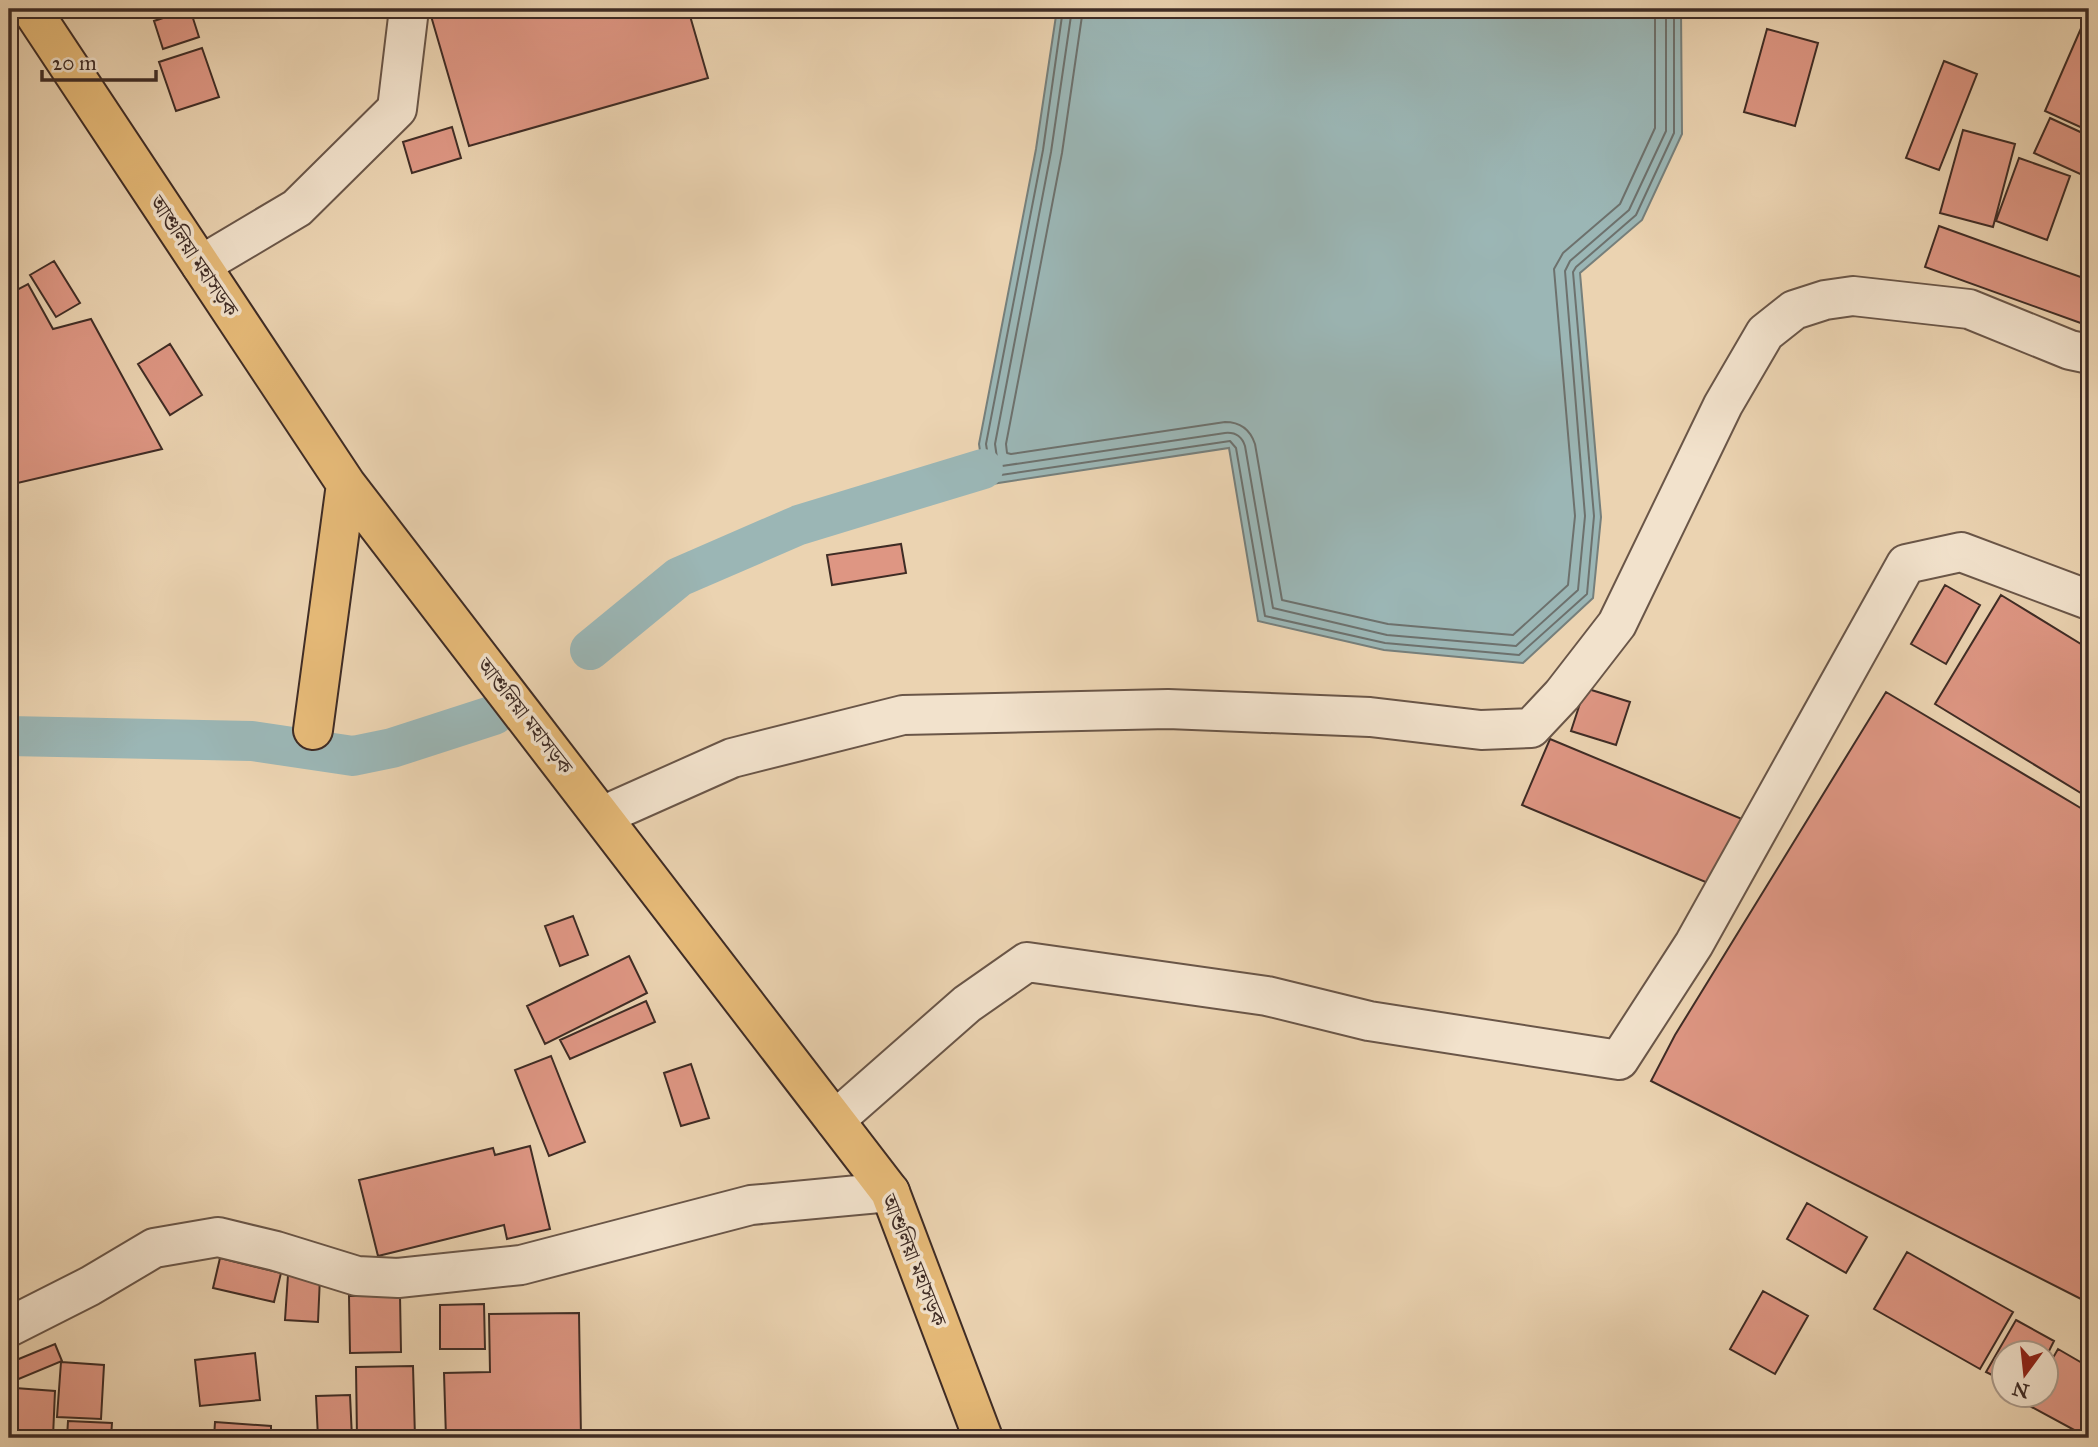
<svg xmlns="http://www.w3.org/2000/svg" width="2098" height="1447" font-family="'IM FELL Great Primer','Noto Serif Bengali',serif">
<rect width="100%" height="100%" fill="#ebd3b1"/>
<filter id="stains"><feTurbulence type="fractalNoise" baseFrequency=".00286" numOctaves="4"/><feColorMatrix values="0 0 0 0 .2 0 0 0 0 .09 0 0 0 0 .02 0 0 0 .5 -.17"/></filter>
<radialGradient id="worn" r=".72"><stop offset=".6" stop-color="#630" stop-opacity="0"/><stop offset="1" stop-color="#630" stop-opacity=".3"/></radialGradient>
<path fill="#9bb6b5" stroke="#767f7b" stroke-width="2" d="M 1057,9 L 1681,9 L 1682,134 L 1642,220 L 1580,273 L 1601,517 L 1593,598 L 1523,663 L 1384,650 L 1258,621 L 1229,448 L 985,485 L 979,444 L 1036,149 Z"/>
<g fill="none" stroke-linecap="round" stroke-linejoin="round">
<path stroke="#6d716d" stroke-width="2" d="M 1063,9 L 1043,150 L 986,444 L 991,475 L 994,476 L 1230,441 L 1236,448 L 1265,616 L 1385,643 L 1519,655 L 1587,594 L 1594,516 L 1573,272 L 1576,267 L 1636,215 L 1674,133 L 1674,9
M 1072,9 L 1051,152 L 995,444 L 998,465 L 1002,466 L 1225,433 C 1235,432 1242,437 1245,446 L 1273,608 L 1387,635 L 1516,646 L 1578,590 L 1585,516 L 1565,271 L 1570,261 L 1629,210 L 1666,131 L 1666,9
M 1083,9 L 1062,153 L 1006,444 L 1007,453 L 1011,454 L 1225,422 C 1240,422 1250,429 1255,444 L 1282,600 L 1388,624 L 1513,635 L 1568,585 L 1575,516 L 1554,269 L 1563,253 L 1620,204 L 1655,128 L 1655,9"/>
<path stroke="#9bb6b5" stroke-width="40" d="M 590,650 L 679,577 L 799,525 L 983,469
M 9,736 L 252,741 L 353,756 L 392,748 L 494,715"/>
</g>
<path fill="#de9683" stroke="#3f2c25" stroke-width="2" d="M 190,9 L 199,37 L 163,49 L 154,21 Z
M 455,9 L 688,9 L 708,78 L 469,146 L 431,16 Z
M 2089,10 L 2089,131 L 2045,111 Z
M 1767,29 L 1818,43 L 1795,126 L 1744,112 Z
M 202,48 L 219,97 L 176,111 L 159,62 Z
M 1944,61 L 1977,74 L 1939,170 L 1906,158 Z
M 2050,118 L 2089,136 L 2089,178 L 2034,153 Z
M 452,127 L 461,158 L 412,173 L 403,142 Z
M 1963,130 L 2015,144 L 1993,227 L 1940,213 Z
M 2019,158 L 2070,176 L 2047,240 L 1996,221 Z
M 1939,226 L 2089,280 L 2089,326 L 1925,267 Z
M 54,261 L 80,303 L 56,317 L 30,275 Z
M 28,284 L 53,329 L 91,319 L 162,449 L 9,485 L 9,294 Z
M 170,344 L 202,395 L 170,415 L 138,364 Z
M 901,544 L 906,573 L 832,585 L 827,555 Z
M 1945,585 L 1980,605 L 1946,664 L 1911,644 Z
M 2001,595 L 2089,649 L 2089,798 L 1935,704 Z
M 1585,688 L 1630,702 L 1616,745 L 1571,731 Z
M 1886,692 L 2089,813 L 2089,1303 L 1651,1081 L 1675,1035 Z
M 1550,739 L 1742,819 L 1715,886 L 1522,805 Z
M 573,916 L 588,955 L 560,966 L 545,926 Z
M 629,956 L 647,993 L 545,1044 L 527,1006 Z
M 646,1001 L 655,1022 L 570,1059 L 560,1040 Z
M 551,1056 L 585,1142 L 549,1156 L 515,1070 Z
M 691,1064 L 709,1118 L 681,1126 L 664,1073 Z
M 530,1146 L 550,1229 L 507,1239 L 504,1225 L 378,1256 L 359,1180 L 493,1148 L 495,1155 Z
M 1807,1203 L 1867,1237 L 1846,1273 L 1787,1239 Z
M 1907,1252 L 2013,1312 L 1980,1369 L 1874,1309 Z
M 220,1258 L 281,1273 L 274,1302 L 213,1288 Z
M 288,1275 L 320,1277 L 318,1322 L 285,1320 Z
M 1763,1291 L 1808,1316 L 1775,1374 L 1730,1349 Z
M 400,1295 L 401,1352 L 350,1353 L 349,1296 Z
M 484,1304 L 485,1349 L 440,1349 L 440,1305 Z
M 579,1313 L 581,1438 L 446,1438 L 444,1373 L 490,1372 L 489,1314 Z
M 2016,1320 L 2054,1341 L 2046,1357 L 2046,1352 L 2004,1352 L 2004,1381 L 1986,1372 Z
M 55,1344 L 62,1361 L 9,1383 L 9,1363 Z
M 2058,1349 L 2089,1367 L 2089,1438 L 2026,1404 L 2032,1394 L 2046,1394 L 2046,1370 Z
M 255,1353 L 260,1400 L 200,1406 L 195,1360 Z
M 61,1362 L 104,1365 L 101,1419 L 57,1417 Z
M 413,1366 L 415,1438 L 357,1438 L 356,1367 Z
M 15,1388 L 55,1391 L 53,1437 L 12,1435 Z
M 350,1395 L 352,1438 L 318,1438 L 316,1396 Z
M 68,1421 L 112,1423 L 111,1438 L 67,1438 Z
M 215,1422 L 271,1426 L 271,1438 L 214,1438 Z"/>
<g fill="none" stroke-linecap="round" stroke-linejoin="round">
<defs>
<path id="minor" d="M 201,265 L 297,208 L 397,109 L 409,9
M 602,816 L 732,758 L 903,715 L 1168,709 L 1370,717 L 1481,730 L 1531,728 L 1562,695 L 1617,624 L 1723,405 L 1765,333 L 1794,310 L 1825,300 L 1853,296 L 1969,309 L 2070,350 L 2089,354
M 835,1120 L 967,1004 L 1027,962 L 1267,996 L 1369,1021 L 1619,1060 L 1694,944 L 1906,564 L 1961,552 L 2089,600
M 9,1327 L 90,1286 L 154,1248 L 218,1237 L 276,1251 L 357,1276 L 398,1278 L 521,1265 L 751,1205 L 890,1192"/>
<path id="highway" d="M 31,9 L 346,484 L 890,1192 L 983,1438
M 313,730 L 346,484"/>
</defs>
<use href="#minor" stroke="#6a5648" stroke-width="42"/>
<use href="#highway" stroke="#3f2c25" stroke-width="42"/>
<use href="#minor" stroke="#f2e2cc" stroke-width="38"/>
<use href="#highway" stroke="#e6ba78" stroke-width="38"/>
</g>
<g text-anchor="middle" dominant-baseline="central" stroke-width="7" stroke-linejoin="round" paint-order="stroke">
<g font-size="21" fill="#3f2c25" stroke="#f2e2cc">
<text transform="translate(194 256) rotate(56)">আশুলিয়া মহাসড়ক</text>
<text transform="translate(525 716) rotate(52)">আশুলিয়া মহাসড়ক</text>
<text transform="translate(914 1260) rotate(68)">আশুলিয়া মহাসড়ক</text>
</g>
</g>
<rect width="2098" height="1447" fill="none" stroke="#ebd3b1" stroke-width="35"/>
<rect x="10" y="10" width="2077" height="1426" fill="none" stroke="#3f2c25" stroke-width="3.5"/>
<rect x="18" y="18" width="2063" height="1412" fill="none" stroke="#3f2c25" stroke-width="2"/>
<g transform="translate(2025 1374) rotate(195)"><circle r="33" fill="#f2e2cc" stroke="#aa9989" stroke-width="2"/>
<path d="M0-5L12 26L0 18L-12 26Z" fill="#8f2418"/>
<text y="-10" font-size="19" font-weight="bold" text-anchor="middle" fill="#3f2c25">N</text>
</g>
<path d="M42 70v10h114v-10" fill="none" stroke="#3f2c25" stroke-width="3.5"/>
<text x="52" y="70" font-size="21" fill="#3f2c25" stroke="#f2e2cc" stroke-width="5" paint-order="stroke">20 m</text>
<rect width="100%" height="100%" filter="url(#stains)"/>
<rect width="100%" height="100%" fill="url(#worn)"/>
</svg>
